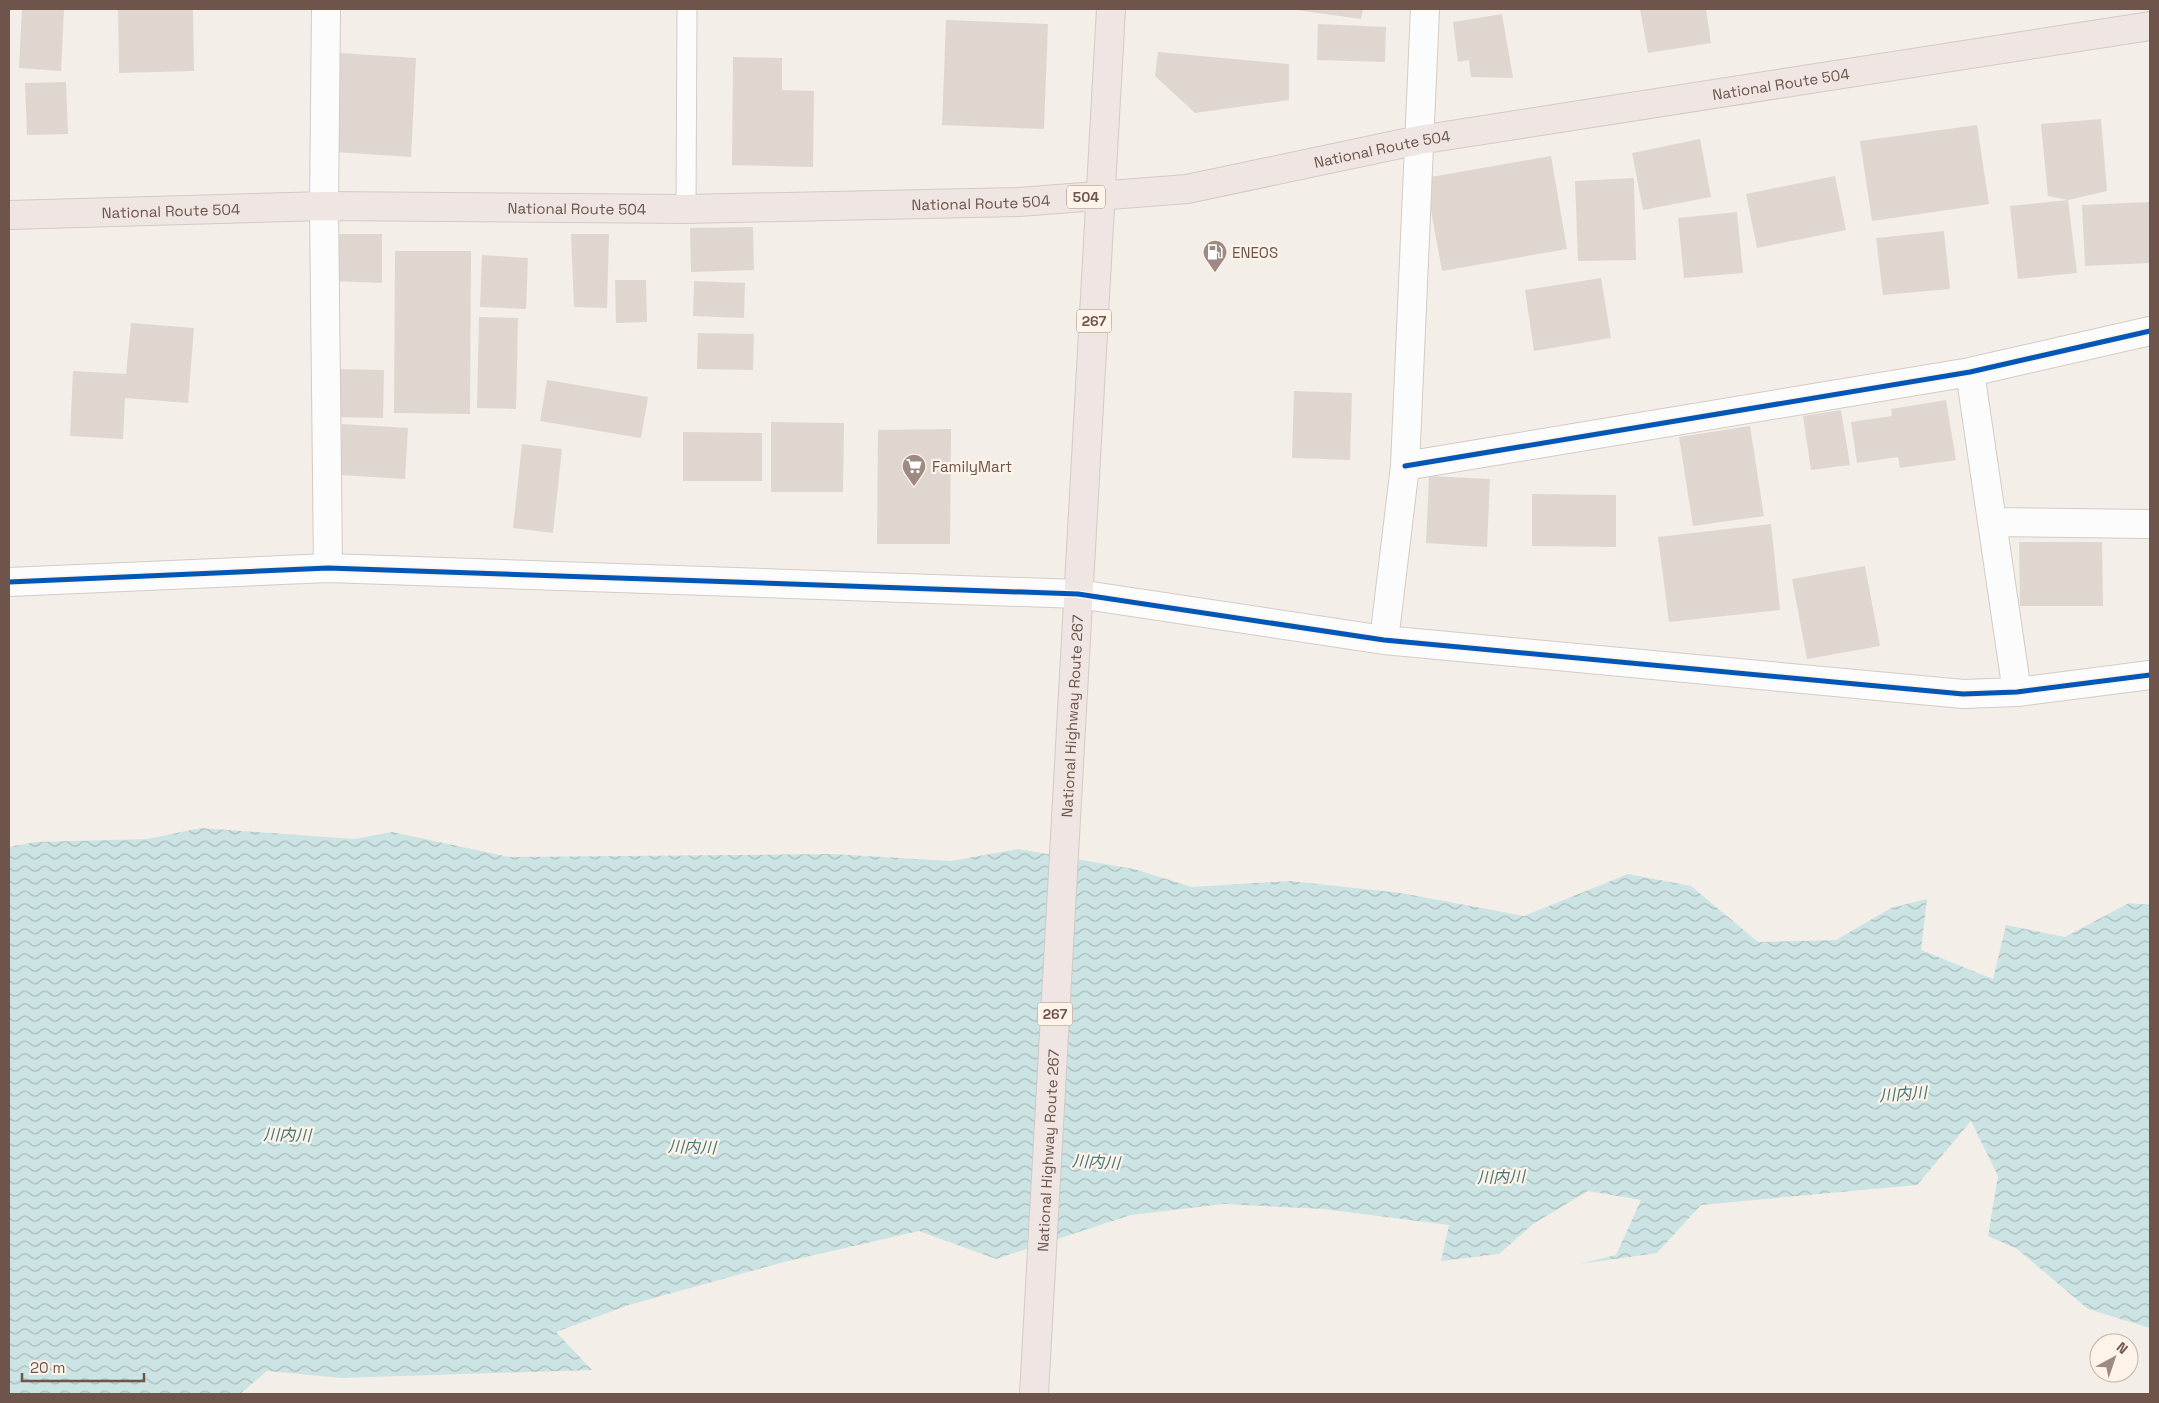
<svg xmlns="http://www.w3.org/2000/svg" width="2159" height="1403" font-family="'Space Grotesk','Noto Sans JP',sans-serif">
<defs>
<pattern id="water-waves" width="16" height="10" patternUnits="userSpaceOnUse" patternTransform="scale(1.25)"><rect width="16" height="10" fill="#cbe4e3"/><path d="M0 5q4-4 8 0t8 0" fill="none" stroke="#a9bbba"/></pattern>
</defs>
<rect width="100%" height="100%" fill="#f4eee8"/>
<path fill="url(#water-waves)" d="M 201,828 L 354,839 L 392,832 L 509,857 L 832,854 L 951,861 L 1018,849 L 1134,869 L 1192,887 L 1290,881 L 1401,893 L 1524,916 L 1628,874 L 1691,886 L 1758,942 L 1836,940 L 1891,908 L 1927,899 L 1921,950 L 1993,979 L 2006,925 L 2065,937 L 2129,903 L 2150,905 L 2150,1328 L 2088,1309 L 2017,1249 L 1988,1236 L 1998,1176 L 1971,1121 L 1917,1185 L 1701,1205 L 1657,1253 L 1580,1264 L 1616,1255 L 1641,1200 L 1588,1191 L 1533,1224 L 1499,1254 L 1441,1261 L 1449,1225 L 1323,1209 L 1224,1204 L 1131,1215 L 996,1259 L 919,1231 L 784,1262 L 629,1305 L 556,1332 L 592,1370 L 342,1378 L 267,1371 L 240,1394 L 9,1394 L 9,847 L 35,842 L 147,839 Z"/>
<path fill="#e0d6d0" d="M 22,9 L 64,10 L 61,71 L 19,68 Z
M 118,9 L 193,9 L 194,71 L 119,73 Z
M 1289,9 L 1363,9 L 1361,19 Z
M 1640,9 L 1706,9 L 1711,43 L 1648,53 Z
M 1502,14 L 1513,78 L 1471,77 L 1469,60 L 1458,62 L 1453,22 Z
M 946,20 L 1048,24 L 1044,129 L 942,125 Z
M 1318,24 L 1386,27 L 1385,62 L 1317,60 Z
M 1158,52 L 1289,64 L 1289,100 L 1195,113 L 1155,76 Z
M 340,53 L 416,58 L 411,157 L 335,152 Z
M 733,57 L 782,58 L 782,90 L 814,91 L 813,167 L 732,165 Z
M 66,82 L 68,134 L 27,135 L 25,83 Z
M 2101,119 L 2107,191 L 2068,200 L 2048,196 L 2041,124 Z
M 1977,125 L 1989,204 L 1872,221 L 1860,141 Z
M 1700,139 L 1711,197 L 1643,210 L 1632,153 Z
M 1551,156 L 1567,249 L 1442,271 L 1425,178 Z
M 1835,176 L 1846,230 L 1757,248 L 1746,194 Z
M 1634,178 L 1636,260 L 1578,261 L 1575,181 Z
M 2068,200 L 2077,273 L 2018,279 L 2010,206 Z
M 2150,202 L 2150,263 L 2085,266 L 2082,205 Z
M 1737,212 L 1743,273 L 1684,278 L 1678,218 Z
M 753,227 L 754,270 L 691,272 L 690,228 Z
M 1944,231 L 1950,289 L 1883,295 L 1876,238 Z
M 332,234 L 382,234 L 382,283 L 332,281 Z
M 571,234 L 609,234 L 607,308 L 574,307 Z
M 395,251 L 471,251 L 470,414 L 394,413 Z
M 482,255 L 528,258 L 526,309 L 480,307 Z
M 1601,278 L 1611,338 L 1534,351 L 1525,290 Z
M 615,280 L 646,280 L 647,322 L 616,323 Z
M 694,281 L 745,283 L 744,318 L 693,316 Z
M 479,317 L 518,318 L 516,409 L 477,408 Z
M 131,323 L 194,328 L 188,403 L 125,398 L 123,439 L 70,436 L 73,371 L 126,374 Z
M 698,333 L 754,334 L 753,370 L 697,369 Z
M 334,369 L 384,370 L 383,418 L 333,417 Z
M 547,380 L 648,397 L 641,438 L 540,421 Z
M 1294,391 L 1352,393 L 1350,460 L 1292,458 Z
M 1946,400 L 1956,460 L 1900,468 L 1898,457 L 1857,463 L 1851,422 L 1892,416 L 1891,409 Z
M 1841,410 L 1850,465 L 1811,470 L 1803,416 Z
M 771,422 L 844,423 L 843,492 L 771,492 Z
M 342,424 L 408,428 L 405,479 L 339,475 Z
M 1750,426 L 1764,516 L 1693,526 L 1679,437 Z
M 951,429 L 950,544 L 877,544 L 878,430 Z
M 683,432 L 762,433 L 762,481 L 683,481 Z
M 522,444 L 562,449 L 553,533 L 513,528 Z
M 1429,476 L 1490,479 L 1487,547 L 1426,543 Z
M 1532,494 L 1616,495 L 1616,547 L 1532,546 Z
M 1771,524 L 1780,610 L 1669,622 L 1658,537 Z
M 2019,542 L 2102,542 L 2103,606 L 2020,606 Z
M 1865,566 L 1880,646 L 1807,659 L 1792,579 Z"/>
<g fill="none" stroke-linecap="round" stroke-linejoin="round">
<defs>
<path id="lane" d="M 686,209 L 687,9"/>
<path id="street" d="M 324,206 L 326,9
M 1970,372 L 2017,692
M 1405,466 L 1970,372 L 2150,331
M 1992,522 L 2150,524
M 9,582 L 328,568 L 1078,594 L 1384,640 L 1963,694 L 2017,692 L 2150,675
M 1384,640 L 1405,466 L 1425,9"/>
<path id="secondary" d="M 324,206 L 328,568"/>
<g id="highway">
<path id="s1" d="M 9,215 L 324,206 L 686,209 L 1019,202 L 1187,189 L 1419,140 L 2150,26"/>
<path id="s2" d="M 1034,1394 L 1111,9"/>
</g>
</defs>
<use href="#lane" stroke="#d3cbc6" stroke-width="21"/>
<use href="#street" stroke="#d3cbc6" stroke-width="30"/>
<use href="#secondary" stroke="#d3cac4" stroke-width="30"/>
<use href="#highway" stroke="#d3c9c5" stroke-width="30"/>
<use href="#lane" stroke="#fdfcfc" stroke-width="19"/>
<use href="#street" stroke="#fdfcfc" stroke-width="28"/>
<use href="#secondary" stroke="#fdfcfc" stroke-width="28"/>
<use href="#highway" stroke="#efe6e4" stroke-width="28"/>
<defs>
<path id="cycleway" d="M 1405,466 L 1970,372 L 2150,331
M 9,582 L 328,568 L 1078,594 L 1384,640 L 1963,694 L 2017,692 L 2150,675"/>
</defs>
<use href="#cycleway" stroke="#fdf3e8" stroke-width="8"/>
<use href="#cycleway" stroke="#0057b8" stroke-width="5"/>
</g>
<defs>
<symbol id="fuel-pin" viewBox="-11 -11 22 30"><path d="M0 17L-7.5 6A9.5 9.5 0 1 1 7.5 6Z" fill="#9d8a82" stroke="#fdf3e8"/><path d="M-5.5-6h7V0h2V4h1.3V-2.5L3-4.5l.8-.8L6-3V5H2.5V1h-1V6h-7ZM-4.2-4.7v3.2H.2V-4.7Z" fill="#fff"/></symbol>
<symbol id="supermarket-pin" viewBox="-11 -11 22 30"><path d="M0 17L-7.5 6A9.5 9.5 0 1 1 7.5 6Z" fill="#9d8a82" stroke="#fdf3e8"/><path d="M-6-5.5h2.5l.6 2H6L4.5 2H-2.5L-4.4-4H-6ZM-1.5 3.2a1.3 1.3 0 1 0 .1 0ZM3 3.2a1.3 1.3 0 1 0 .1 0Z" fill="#fff"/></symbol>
</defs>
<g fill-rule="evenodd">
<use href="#fuel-pin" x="1201" y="238" width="28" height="38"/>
<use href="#supermarket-pin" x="900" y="452" width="28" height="38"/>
</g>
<g text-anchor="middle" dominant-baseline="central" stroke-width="4.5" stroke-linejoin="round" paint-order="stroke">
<g fill="#fdf3e8" stroke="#99847a" stroke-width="1">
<rect x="1067" y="185.5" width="38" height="23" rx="4"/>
<rect x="1076.5" y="309.5" width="35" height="23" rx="4"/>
<rect x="1037.5" y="1002.5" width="35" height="23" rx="4"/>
</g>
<g font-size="14" font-weight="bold" fill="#6e544b">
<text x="1086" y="197">504</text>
<text x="1094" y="321">267</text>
<text x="1055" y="1014">267</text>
</g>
<g font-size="15" fill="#6e544b" stroke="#fdf3e8">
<text stroke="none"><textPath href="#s1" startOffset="1782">National Route 504</textPath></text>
<text stroke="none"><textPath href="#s1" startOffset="1378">National Route 504</textPath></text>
<text stroke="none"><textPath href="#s1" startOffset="972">National Route 504</textPath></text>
<text stroke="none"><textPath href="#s1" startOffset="568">National Route 504</textPath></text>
<text stroke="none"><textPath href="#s1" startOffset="162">National Route 504</textPath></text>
<text stroke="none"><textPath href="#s2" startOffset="679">National Highway Route 267</textPath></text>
<text stroke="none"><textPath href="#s2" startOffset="244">National Highway Route 267</textPath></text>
</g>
<g font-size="15" fill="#6e544b" stroke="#fdf3e8" text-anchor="start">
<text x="1232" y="252">ENEOS</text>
<text x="932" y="466">FamilyMart</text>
</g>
<g font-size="16" font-style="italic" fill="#44767a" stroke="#fdf3e8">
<text transform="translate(1903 1094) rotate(-4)">川内川</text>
<text transform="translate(287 1135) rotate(1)">川内川</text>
<text transform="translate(692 1147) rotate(2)">川内川</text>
<text transform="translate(1096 1162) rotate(3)">川内川</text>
<text transform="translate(1501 1177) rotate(-1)">川内川</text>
</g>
</g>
<rect width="2159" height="1403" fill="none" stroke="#6e544b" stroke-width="20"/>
<g transform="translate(2114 1358) rotate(40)"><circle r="24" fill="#fdf3e8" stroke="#c4b3a9"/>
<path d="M0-4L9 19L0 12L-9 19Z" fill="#9d8a82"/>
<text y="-8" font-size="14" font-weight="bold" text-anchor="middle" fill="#6e544b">N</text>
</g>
<path d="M22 1373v8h122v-8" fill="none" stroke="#6e544b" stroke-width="2.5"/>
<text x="30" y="1373" font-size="15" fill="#6e544b" stroke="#fdf3e8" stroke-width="4" paint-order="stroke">20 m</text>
</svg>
